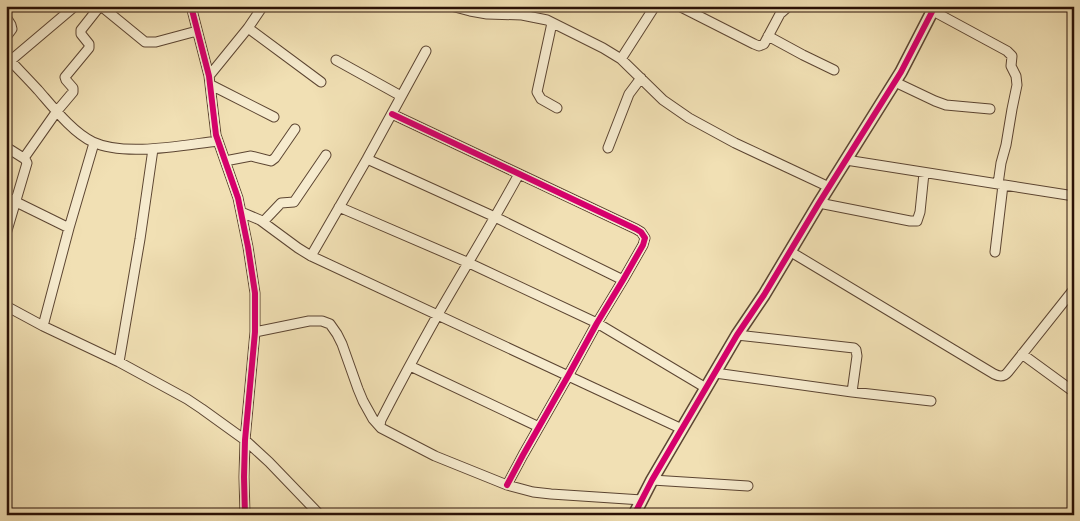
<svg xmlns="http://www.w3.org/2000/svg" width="1080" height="521" font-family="'EB Garamond',serif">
<rect width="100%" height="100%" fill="#f1e0b4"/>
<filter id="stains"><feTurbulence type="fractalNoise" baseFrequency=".004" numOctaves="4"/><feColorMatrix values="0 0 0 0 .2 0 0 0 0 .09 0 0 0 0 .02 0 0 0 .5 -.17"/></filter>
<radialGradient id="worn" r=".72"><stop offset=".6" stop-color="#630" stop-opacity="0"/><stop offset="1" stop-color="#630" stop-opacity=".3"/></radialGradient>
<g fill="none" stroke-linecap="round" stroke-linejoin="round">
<defs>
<path id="minor" d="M 101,6 L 145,42 L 156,42 L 197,31
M 191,6 L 209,76 L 216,135 L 238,198 L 248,247 L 255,293 L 255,332 L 245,440 L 244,477 L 245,515
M 451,6 L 470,11 L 487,14 L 522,15 L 547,20 L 603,48 L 621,59 L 663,100 L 689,118 L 735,143 L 829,187
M 679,6 L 754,44 L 759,46 L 764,44 L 780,14 L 789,6
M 933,11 L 1007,51 L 1012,56 L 1011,66 L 1016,76 L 1017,85 L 1012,109 L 1006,145 L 1001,163 L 998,184
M 6,17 L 11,25 L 12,29 L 6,37
M 552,23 L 537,92 L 541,99 L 557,108
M 248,28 L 321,82
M 768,36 L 803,55 L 834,70
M 6,56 C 17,68 27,78 38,90 C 52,106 73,133 93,142 C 125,157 183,145 218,141
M 621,59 L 655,6
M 336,60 L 401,96
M 10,61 L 75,6
M 209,76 L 248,28 L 263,6
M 895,82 L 935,101 L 946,105 L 990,109
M 211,85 L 274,117
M 392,114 L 636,229 L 641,232 L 645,238 L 643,245 L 623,280 L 597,323 L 568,376 L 523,455 L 507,485
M 6,147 L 25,159 L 27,163 L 6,234
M 608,148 L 629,94 L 641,78
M 24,158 L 57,111 L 73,92 L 73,88 L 66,80 L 65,77 L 89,48 L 89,44 L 81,34 L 81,30 L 100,6
M 367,159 L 495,217 L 623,280
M 846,160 L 1074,196
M 225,161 L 251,156 L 271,161 L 275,158 L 295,129
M 6,197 L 69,228
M 819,203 L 910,221 L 917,221 L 920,212 L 924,173
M 339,207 L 469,263 L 597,323 L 706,388
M 241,212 L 260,220 L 298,248 L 311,256 L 682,429
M 263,222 L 281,203 L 294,202 L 326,155
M 791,252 L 994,374 C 1000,377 1004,377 1008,372 L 1074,289
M 995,252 L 1003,185
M 311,256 L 367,159 L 426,51
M 6,306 L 43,326 L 119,362 L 187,399 L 202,409 L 245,440 L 269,462 L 320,515
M 43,326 L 69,228 L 94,143
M 255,332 L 309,321 L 322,321 L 330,324 L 337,334 L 342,344 L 358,389 L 363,401 L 373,419 L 381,428 L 435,456 L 507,485 L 533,492 L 551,494 L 642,500
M 737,335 L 854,348 L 856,350 L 857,356 L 852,392
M 1022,354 L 1074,392
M 119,362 L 140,239 L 153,149
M 410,366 L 539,427
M 715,373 L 852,392 L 931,401
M 380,425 L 381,420 C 399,385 418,350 437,316 C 464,269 493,222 519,174
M 652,480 L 748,486"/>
<path id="tertiary" d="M 634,515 L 652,480 L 737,335 L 764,295 L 819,203 L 901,72 L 935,6"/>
</defs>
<use href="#minor" stroke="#5c4532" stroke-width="11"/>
<use href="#tertiary" stroke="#5c4532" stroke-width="14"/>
<use href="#minor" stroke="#f6ebce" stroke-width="9"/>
<use href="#tertiary" stroke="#f6ebce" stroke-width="11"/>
<defs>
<path id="cycleway" d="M 191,6 L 209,76 L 216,135 L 238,198 L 248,247 L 255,293 L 255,332 L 245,440 L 244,477 L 245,515
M 392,114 L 636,229 L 641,232 L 645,238 L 643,245 L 623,280 L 597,323 L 568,376 L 523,455 L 507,485
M 634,515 L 652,480 L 737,335 L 764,295 L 819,203 L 901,72 L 935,6"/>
</defs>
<use href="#cycleway" stroke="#f6ebce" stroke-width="9"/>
<use href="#cycleway" stroke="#d6006c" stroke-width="6"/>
</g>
<rect width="1080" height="521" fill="none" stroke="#f1e0b4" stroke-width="25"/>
<rect x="8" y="8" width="1065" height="506" fill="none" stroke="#2a1106" stroke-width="2.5"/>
<rect x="12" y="12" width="1055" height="496" fill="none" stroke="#2a1106"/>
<rect width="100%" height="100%" filter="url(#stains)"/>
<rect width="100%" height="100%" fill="url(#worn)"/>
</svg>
